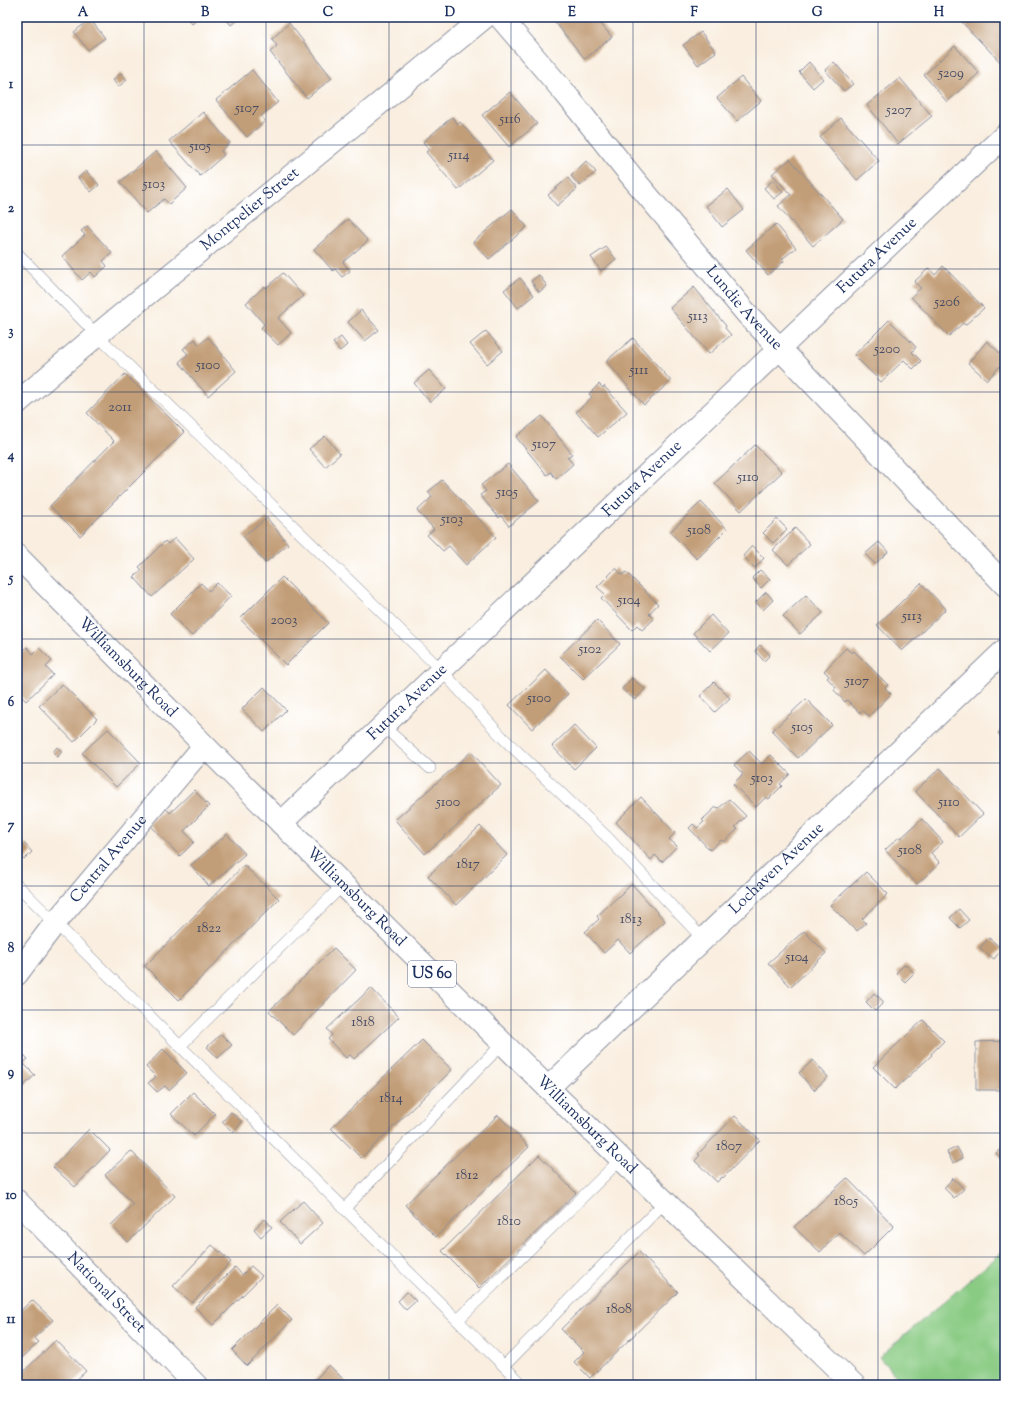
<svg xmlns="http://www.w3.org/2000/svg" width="1022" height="1402" font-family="'Sorts Mill Goudy',serif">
<rect width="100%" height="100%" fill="#fff"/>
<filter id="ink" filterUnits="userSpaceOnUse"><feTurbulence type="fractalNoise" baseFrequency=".025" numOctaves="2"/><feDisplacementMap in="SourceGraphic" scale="8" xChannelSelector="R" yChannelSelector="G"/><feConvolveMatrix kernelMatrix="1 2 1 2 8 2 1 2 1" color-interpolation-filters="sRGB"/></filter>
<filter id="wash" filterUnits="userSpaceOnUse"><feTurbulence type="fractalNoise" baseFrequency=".012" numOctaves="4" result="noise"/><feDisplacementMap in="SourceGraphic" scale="16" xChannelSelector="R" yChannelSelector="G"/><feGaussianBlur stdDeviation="0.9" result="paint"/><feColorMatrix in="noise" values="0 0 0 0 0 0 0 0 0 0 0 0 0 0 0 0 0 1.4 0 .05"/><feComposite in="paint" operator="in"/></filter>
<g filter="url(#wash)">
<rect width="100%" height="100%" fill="#f9eedf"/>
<path fill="#89cb83" stroke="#527d70" d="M 1005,1250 L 1005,1385 L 904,1385 L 879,1357 Z"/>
<g id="blocks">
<path fill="#c29e78" d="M 186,17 L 201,17 L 192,24 Z
M 224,17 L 241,17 L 231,25 Z
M 551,17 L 595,17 L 612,37 L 585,59 Z
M 957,17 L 1005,17 L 1005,67 Z
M 90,19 L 105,38 L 88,50 L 74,32 Z
M 289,23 L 332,78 L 307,98 L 270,52 L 277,46 L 272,39 Z
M 701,32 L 716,52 L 698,65 L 683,45 Z
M 955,46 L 979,73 L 947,102 L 924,75 Z
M 809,62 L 823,79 L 813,88 L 799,72 Z
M 834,62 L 853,84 L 844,91 L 825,70 Z
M 252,70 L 278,102 L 261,116 L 265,121 L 247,137 L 216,100 Z
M 121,73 L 127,80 L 118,87 L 113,80 Z
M 741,77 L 761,101 L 737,121 L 717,98 Z
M 900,78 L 932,116 L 898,144 L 867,105 Z
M 510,92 L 537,124 L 509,147 L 482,115 Z
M 203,112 L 230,143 L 221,151 L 224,155 L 200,176 L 169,141 Z
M 452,117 L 458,124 L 460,122 L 493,160 L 458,190 L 426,152 L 429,149 L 423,142 Z
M 841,118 L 879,161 L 857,180 L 820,137 Z
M 156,151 L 187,188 L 169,204 L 164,199 L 147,213 L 120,182 Z
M 790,159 L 843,219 L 813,246 L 778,206 L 791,195 L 772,174 Z
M 586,161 L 596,172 L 580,186 L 571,176 Z
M 86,171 L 99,185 L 91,192 L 78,178 Z
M 568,178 L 577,189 L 557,206 L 548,195 Z
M 773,180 L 783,192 L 774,199 L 764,188 Z
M 728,189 L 744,210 L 722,227 L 706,206 Z
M 512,209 L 527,227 L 489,259 L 473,242 Z
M 348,219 L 368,241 L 343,262 L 350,271 L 342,277 L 335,269 L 333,271 L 314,249 Z
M 776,224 L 796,248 L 782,259 L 784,261 L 768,275 L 746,250 Z
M 87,226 L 112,253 L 103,261 L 107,266 L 95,277 L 91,272 L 82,280 L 62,256 L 85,235 L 81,231 Z
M 606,247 L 616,259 L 601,271 L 591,257 Z
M 943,266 L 984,308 L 965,325 L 963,323 L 949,336 L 911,297 L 921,288 L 914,282 L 929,268 L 935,275 Z
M 283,273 L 303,296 L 278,318 L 291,333 L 278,345 L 261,328 L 264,324 L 246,303 L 265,286 L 266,288 Z
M 539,275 L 547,286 L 539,292 L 531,281 Z
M 520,278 L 534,295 L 518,308 L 504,290 Z
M 694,287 L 726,326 L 725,328 L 731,335 L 709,354 L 670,308 Z
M 361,310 L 379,330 L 365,341 L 348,322 Z
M 889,320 L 916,347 L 912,352 L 921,361 L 913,369 L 904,360 L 881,382 L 854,355 Z
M 486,331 L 503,351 L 487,364 L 470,344 Z
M 208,337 L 236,371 L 208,396 L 179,362 L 188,354 L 183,349 L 195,339 L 199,345 Z
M 341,337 L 347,345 L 340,351 L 333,343 Z
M 633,338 L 671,381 L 644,405 L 606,361 Z
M 987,341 L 1005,358 L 1005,361 L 987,380 L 968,363 Z
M 429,370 L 446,389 L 430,402 L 414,383 Z
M 125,374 L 184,432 L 80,536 L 50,506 L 114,441 L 87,413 Z
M 599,384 L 603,388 L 604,386 L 627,412 L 598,437 L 576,412 L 592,397 L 589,394 Z
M 542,416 L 572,454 L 567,457 L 573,464 L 556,479 L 551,472 L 547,475 L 516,437 Z
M 325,436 L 340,454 L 325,467 L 309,449 Z
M 755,445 L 782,472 L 741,511 L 715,483 Z
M 508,464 L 539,501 L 509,526 L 501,516 L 499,518 L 480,495 L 486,491 L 481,485 Z
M 442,480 L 496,537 L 466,565 L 449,546 L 443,551 L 427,535 L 434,529 L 417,511 L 432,497 L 428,492 Z
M 701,502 L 727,529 L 697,559 L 670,532 Z
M 267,518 L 288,544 L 265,563 L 243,536 Z
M 777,519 L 787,529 L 773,543 L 763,533 Z
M 795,528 L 810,544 L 788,565 L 773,550 Z
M 175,538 L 194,559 L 152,597 L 134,577 L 142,570 L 139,567 L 165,541 L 168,544 Z
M 879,542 L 888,552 L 875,564 L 865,554 Z
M 752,546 L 764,558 L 755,568 L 743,556 Z
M 616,568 L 622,575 L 626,572 L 658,604 L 649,614 L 654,619 L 642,630 L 637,625 L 632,630 L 601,598 L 605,594 L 597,587 Z
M 760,570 L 770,579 L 761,588 L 752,578 Z
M 282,577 L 328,623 L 286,665 L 240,619 Z
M 201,583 L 209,591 L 217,583 L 231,596 L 192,636 L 170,614 Z
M 921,583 L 946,609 L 902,651 L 877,625 Z
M 766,592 L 773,600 L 763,610 L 756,602 Z
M 806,595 L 823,613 L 800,634 L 783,616 Z
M 711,615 L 728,634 L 710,651 L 693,633 Z
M 597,620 L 620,644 L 583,679 L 560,656 Z
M 760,645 L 770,655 L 764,661 L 755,651 Z
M 17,646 L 22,652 L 27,647 L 33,654 L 39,648 L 52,661 L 46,667 L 53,675 L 26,701 L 17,692 Z
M 846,648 L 852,653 L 854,651 L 888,685 L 885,688 L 891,694 L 869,716 L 862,710 L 860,713 L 847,700 L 845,702 L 834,690 L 836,687 L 827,678 L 829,676 L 824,671 Z
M 546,670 L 568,694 L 532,729 L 509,705 Z
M 632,678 L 645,689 L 635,700 L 622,689 Z
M 714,682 L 730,698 L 715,712 L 700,696 Z
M 62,684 L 97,719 L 74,742 L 39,706 Z
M 264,687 L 286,710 L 264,732 L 242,709 Z
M 806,699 L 832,725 L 798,758 L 772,731 Z
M 574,725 L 596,748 L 574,769 L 552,746 Z
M 1005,726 L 1005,741 L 998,733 Z
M 108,729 L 141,763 L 116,787 L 82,753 Z
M 57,747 L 62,751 L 58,757 L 53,752 Z
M 749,751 L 762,764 L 771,755 L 790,774 L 780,784 L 782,786 L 769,799 L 766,797 L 756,807 L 733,784 L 743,774 L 734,765 Z
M 471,752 L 501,785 L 425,854 L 395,820 Z
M 940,768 L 983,814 L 959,837 L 915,791 Z
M 194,790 L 209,806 L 184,831 L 194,842 L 180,856 L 149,824 L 166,808 L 170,813 Z
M 641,797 L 675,833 L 669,839 L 677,846 L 662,862 L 655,855 L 651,860 L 616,822 Z
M 729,799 L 746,816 L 735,827 L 738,829 L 724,842 L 721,840 L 710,850 L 689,828 L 693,824 L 697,828 L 704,822 L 702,820 L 716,807 L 719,808 Z
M 922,819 L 943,842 L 931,853 L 940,863 L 917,884 L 885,850 L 899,837 L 901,838 Z
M 480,826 L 507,855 L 456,905 L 428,876 Z
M 227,834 L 245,854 L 209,886 L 191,865 Z
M 24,843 L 32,852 L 24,860 L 17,852 L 17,849 Z
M 244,865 L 279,899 L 179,1000 L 145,966 Z
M 866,872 L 888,894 L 862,919 L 866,923 L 857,931 L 854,927 L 853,928 L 830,905 Z
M 632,884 L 665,921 L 630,953 L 618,940 L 604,953 L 585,932 L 599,919 L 597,916 Z
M 959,909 L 969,920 L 960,928 L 950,918 Z
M 804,931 L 826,953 L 791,987 L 768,963 Z
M 989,938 L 1002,949 L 994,959 L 980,948 Z
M 334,948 L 356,970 L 293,1035 L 269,1011 Z
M 905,964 L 914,973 L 905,982 L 896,973 Z
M 371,988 L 399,1017 L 354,1059 L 350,1055 L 346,1058 L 328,1039 L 332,1035 L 327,1029 Z
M 874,993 L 884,1002 L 875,1011 L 866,1002 Z
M 923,1020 L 944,1041 L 931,1054 L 932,1055 L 895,1089 L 873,1067 Z
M 221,1034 L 232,1045 L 218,1058 L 207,1047 Z
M 422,1040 L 452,1070 L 361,1158 L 331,1128 Z
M 1005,1041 L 1005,1090 L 976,1090 L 976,1042 Z
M 17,1048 L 28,1059 L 23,1063 L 35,1075 L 17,1092 Z
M 163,1049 L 187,1073 L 169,1090 L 165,1086 L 157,1092 L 148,1083 L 156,1077 L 146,1067 Z
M 813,1060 L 828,1077 L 814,1090 L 799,1073 Z
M 193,1092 L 215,1114 L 194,1136 L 171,1114 Z
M 231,1112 L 242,1122 L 233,1132 L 222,1122 Z
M 498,1115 L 529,1147 L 436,1237 L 405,1205 Z
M 735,1116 L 760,1140 L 723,1178 L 722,1177 L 717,1182 L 695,1161 L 700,1155 L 698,1154 Z
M 89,1129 L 110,1150 L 75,1187 L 53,1167 Z
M 1005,1145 L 1005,1163 L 996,1153 Z
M 957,1147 L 963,1158 L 953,1163 L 947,1152 Z
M 131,1151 L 175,1196 L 128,1242 L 111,1225 L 133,1204 L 105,1175 Z
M 539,1155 L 576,1193 L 479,1288 L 442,1251 Z
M 847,1178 L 894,1226 L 864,1256 L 839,1232 L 820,1252 L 794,1227 Z
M 953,1178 L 964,1189 L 954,1198 L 944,1188 Z
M 303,1201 L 323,1223 L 300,1244 L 280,1222 Z
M 265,1219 L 272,1227 L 261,1237 L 254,1229 Z
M 212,1245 L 231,1262 L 192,1303 L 173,1286 Z
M 639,1252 L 678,1292 L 590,1378 L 574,1362 L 584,1352 L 561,1329 Z
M 251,1266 L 262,1276 L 213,1325 L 195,1307 L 235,1267 L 242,1275 Z
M 407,1292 L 416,1301 L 406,1310 L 398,1301 Z
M 32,1300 L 53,1320 L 34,1338 L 39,1342 L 22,1358 L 17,1353 L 17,1314 Z
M 277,1305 L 292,1320 L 247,1366 L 232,1350 Z
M 56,1340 L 86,1371 L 71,1385 L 17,1385 L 17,1378 Z
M 329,1365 L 348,1384 L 310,1385 Z"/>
</g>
</g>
<g filter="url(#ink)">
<use href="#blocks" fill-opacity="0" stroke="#8a8e9e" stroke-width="1"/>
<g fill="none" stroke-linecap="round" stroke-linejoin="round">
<defs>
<path id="lane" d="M 17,253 L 97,335 L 441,670 L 502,737 L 607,837 L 703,939
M 383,726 L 430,768
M 17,885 L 523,1385
M 180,1046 L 343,885
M 344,1209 L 503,1043
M 458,1320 L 621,1159
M 504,1366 L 665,1202"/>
<g id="street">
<path id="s1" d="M 500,17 L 565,93 L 632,177 L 747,314 L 1005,585"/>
<path id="s2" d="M 17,403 L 97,335 L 485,17"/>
<path id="s3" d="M 281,823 L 780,348 L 1005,135"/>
<path id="s4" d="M 17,974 L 55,923 L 204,746"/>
<path id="s5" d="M 548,1088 L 1005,650"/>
<path id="s6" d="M 17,1201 L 196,1385"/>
</g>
<g id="primary">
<path id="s7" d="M 17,556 L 281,823 L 548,1088 L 854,1385"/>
</g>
</defs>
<use href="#lane" stroke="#8a8e9e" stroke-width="12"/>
<use href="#street" stroke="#8a8e9e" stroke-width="24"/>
<use href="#primary" stroke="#8a8e9e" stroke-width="24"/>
<use href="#lane" stroke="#fff" stroke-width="11"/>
<use href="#street" stroke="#fff" stroke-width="22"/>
<use href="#primary" stroke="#fff" stroke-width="22"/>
</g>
</g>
<path fill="none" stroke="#1b2f5e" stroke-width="1" stroke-opacity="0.55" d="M 144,17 L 144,1385M 266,17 L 266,1385M 389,17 L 389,1385M 511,17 L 511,1385M 633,17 L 633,1385M 756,17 L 756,1385M 878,17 L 878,1385M 17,145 L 1005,145M 17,269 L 1005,269M 17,392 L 1005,392M 17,516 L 1005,516M 17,639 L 1005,639M 17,763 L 1005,763M 17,886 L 1005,886M 17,1010 L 1005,1010M 17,1133 L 1005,1133M 17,1257 L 1005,1257"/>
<g text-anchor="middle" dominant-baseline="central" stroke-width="3" stroke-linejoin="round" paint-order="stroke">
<g font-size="14" fill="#454b64">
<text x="951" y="74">5209</text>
<text x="247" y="109">5107</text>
<text x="899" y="111">5207</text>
<text x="510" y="120">5116</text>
<text x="200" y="147">5105</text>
<text x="459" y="156">5114</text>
<text x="154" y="185">5103</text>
<text x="947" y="303">5206</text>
<text x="698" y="317">5113</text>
<text x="887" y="350">5200</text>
<text x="208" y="366">5100</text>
<text x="639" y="371">5111</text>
<text x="120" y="408">2011</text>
<text x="544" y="445">5107</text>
<text x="748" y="478">5110</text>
<text x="507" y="493">5105</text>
<text x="452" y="520">5103</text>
<text x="699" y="531">5108</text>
<text x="629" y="601">5104</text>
<text x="912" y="617">5113</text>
<text x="284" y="621">2003</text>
<text x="590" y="650">5102</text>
<text x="857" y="682">5107</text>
<text x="539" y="699">5100</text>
<text x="802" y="728">5105</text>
<text x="762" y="779">5103</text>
<text x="448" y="803">5100</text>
<text x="949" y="803">5110</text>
<text x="910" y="851">5108</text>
<text x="468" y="865">1817</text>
<text x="631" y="920">1813</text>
<text x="209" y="929">1822</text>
<text x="797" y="958">5104</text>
<text x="363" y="1023">1818</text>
<text x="391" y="1099">1814</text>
<text x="729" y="1147">1807</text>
<text x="467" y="1176">1812</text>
<text x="846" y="1202">1805</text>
<text x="509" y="1222">1810</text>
<text x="619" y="1310">1808</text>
</g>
<rect fill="#fff" stroke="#5f6d8e" stroke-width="1" x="408" y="961" width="48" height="26" rx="3"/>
<g font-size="15" font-weight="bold" fill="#1b2f5e">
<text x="432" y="974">US 60</text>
</g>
<g font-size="16" fill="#1b2f5e" stroke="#fff">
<text stroke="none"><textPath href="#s2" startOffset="303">Montpelier Street</textPath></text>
<text stroke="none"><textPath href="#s3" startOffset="823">Futura Avenue</textPath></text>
<text stroke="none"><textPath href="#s1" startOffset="380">Lundie Avenue</textPath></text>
<text stroke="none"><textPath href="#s3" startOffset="499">Futura Avenue</textPath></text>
<text stroke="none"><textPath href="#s7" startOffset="157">Williamsburg Road</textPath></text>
<text stroke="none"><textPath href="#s3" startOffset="175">Futura Avenue</textPath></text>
<text stroke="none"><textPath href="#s4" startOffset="147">Central Avenue</textPath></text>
<text stroke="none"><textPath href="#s5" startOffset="317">Lochaven Avenue</textPath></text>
<text stroke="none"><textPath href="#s7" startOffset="481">Williamsburg Road</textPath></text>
<text stroke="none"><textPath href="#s7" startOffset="805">Williamsburg Road</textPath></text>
<text stroke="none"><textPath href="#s6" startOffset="128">National Street</textPath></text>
</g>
</g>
<rect width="1022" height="1402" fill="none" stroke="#fff" stroke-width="44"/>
<rect x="22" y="22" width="978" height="1358" fill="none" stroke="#1b2f5e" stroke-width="1.5"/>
<g font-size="13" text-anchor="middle" font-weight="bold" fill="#1b2f5e">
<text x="83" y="16">A</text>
<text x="205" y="16">B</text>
<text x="328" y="16">C</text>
<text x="450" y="16">D</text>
<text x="572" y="16">E</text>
<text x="694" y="16">F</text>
<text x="817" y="16">G</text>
<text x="939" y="16">H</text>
<text x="11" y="88">1</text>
<text x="11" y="212">2</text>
<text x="11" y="335">3</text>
<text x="11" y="459">4</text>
<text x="11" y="582">5</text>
<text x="11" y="706">6</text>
<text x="11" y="829">7</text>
<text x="11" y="952">8</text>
<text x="11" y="1076">9</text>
<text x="11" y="1199">10</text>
<text x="11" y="1323">11</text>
</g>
</svg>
